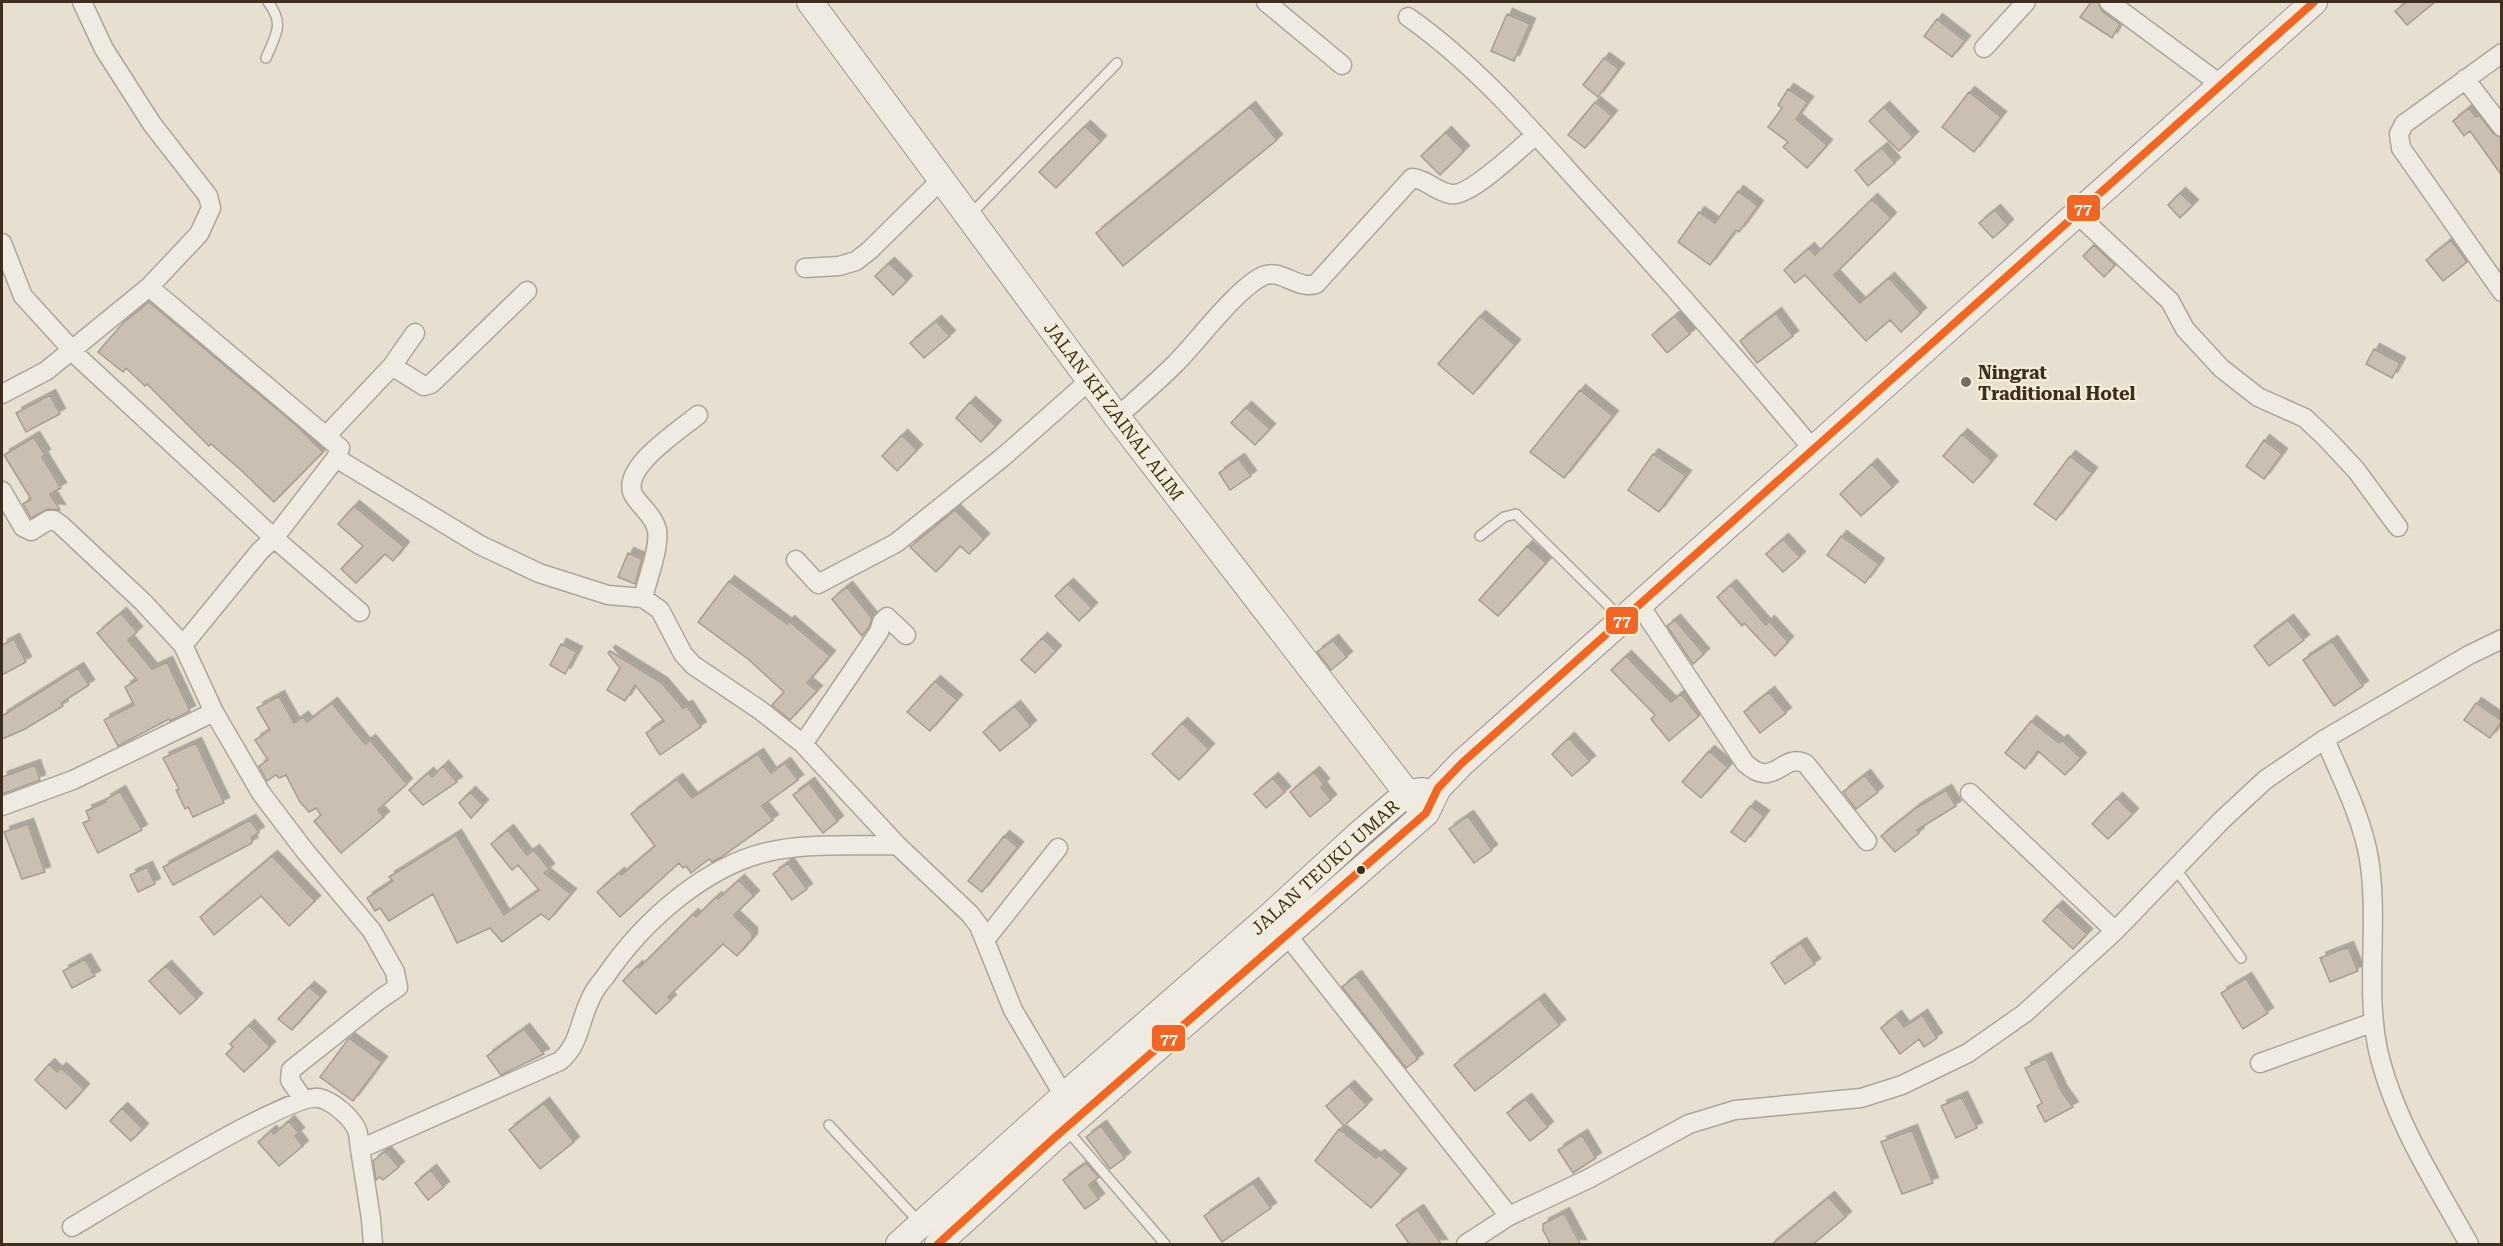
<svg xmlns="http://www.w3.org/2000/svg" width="2503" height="1246" font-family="'Roboto Serif',serif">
<defs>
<filter id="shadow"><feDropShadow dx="5.5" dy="-5.5" stdDeviation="0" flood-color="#0004"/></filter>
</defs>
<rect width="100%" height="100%" fill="#e7e0d1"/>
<path fill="#cbbfb2" stroke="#a89c90" stroke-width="1.5" filter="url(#shadow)" d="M 2091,2 L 2098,2 L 2102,11 L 2120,24 L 2112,38 L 2080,17 Z
M 2407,2 L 2435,2 L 2407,25 L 2395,11 Z
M 1507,14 L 1530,24 L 1514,61 L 1491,51 Z
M 1937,19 L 1965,41 L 1952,57 L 1924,36 Z
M 1604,58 L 1619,69 L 1598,97 L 1583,85 Z
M 1788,89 L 1808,102 L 1796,119 L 1827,145 L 1807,168 L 1783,147 L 1788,142 L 1768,127 L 1782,108 L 1778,105 Z
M 1969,92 L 2001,117 L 1974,152 L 1942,127 Z
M 1595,102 L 1612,116 L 1585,148 L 1568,135 Z
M 1250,107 L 1277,140 L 1123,266 L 1096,233 Z
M 1884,107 L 1913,137 L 1899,151 L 1869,121 Z
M 2469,108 L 2476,117 L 2479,115 L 2494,134 L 2502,138 L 2502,176 L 2470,131 L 2464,136 L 2453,121 Z
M 1085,126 L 1101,141 L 1056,188 L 1039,172 Z
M 1446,132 L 1464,151 L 1440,175 L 1421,156 Z
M 1882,148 L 1895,163 L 1868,186 L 1855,170 Z
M 1738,191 L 1758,206 L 1739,232 L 1736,230 L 1710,265 L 1678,242 L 1699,212 L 1715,223 Z
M 2180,193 L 2193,205 L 2180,218 L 2168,205 Z
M 1872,199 L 1891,218 L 1834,275 L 1860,303 L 1889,278 L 1921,313 L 1901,332 L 1890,320 L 1866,341 L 1805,275 L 1795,283 L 1784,270 L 1809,248 L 1815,255 Z
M 1995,210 L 2008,225 L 1993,238 L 1979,223 Z
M 2451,240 L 2467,262 L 2443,281 L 2426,260 Z
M 2094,245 L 2115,265 L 2104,277 L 2083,256 Z
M 889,263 L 907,281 L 893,295 L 875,276 Z
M 149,302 L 297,426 L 323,452 L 274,502 L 243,472 L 211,444 L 209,446 L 147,384 L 145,386 L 126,368 L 123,372 L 98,352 L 123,323 Z
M 1776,313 L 1793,336 L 1757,363 L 1740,341 Z
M 1480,316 L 1515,345 L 1473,394 L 1438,364 Z
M 1675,316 L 1690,334 L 1667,353 L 1652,335 Z
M 936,321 L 950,336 L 924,358 L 910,343 Z
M 2374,349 L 2400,363 L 2392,378 L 2366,364 Z
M 1580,390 L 1613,416 L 1564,478 L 1530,452 Z
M 50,395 L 60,414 L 26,432 L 16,413 Z
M 970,402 L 996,426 L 981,442 L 956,418 Z
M 1246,407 L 1270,429 L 1255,445 L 1231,423 Z
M 1962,434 L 1992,461 L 1973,483 L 1943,456 Z
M 902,435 L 917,450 L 897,471 L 882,456 Z
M 34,437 L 45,455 L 42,457 L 61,488 L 50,494 L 60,510 L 48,509 L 31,518 L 23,504 L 31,499 L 4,455 Z
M 2264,440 L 2282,454 L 2264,479 L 2246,466 Z
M 1653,454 L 1686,476 L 1659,512 L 1628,490 Z
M 2070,456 L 2092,473 L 2056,520 L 2034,504 Z
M 1239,459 L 1251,476 L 1230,490 L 1219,473 Z
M 1872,464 L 1893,487 L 1861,516 L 1840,494 Z
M 354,506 L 404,547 L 393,561 L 385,554 L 356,583 L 341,569 L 363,546 L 338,524 Z
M 955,510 L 984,539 L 969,554 L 960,546 L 936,572 L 910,547 Z
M 1841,536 L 1879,564 L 1865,583 L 1827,555 Z
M 1783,539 L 1800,557 L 1783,572 L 1766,554 Z
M 1527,546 L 1546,563 L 1498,616 L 1479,600 Z
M 628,553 L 642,559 L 635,584 L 618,577 Z
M 729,581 L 787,624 L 789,621 L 830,656 L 807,683 L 817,691 L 790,720 L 772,705 L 784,692 L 748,659 L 698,622 Z
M 1068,584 L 1092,608 L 1079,621 L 1055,596 Z
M 1731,585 L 1766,625 L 1769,621 L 1788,642 L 1775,656 L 1744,623 L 1742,626 L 1717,597 Z
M 847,587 L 872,618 L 869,627 L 862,636 L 832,599 Z
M 121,613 L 137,632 L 128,640 L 152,669 L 167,662 L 190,711 L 170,721 L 169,719 L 118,746 L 104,720 L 134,705 L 125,687 L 137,680 L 97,633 Z
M 1675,620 L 1704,654 L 1693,664 L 1667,626 Z
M 2288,620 L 2304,640 L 2269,666 L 2254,646 Z
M 1042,638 L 1056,651 L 1035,673 L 1021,660 Z
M 14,639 L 26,662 L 2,675 L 2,645 Z
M 1333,640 L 1347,657 L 1331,670 L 1317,652 Z
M 2332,641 L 2363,686 L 2334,706 L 2303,660 Z
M 561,644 L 577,652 L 565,674 L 550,665 Z
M 610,651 L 662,683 L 683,708 L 687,706 L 701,727 L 660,755 L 646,733 L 664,721 L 635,685 L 625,701 L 607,690 L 620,668 L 608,653 Z
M 1626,656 L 1671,702 L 1681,694 L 1699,716 L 1669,741 L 1651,719 L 1655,715 L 1611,670 Z
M 78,668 L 89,685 L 61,703 L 63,706 L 25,729 L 2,739 L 2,716 Z
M 935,681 L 957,700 L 930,731 L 907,712 Z
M 1769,692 L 1786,713 L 1760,733 L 1744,712 Z
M 279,696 L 294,723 L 303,717 L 307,722 L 332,703 L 365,744 L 370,740 L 407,784 L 378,810 L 384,817 L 341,853 L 314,821 L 321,815 L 316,808 L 309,812 L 300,802 L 286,775 L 279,778 L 276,775 L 267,781 L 259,766 L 268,760 L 255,740 L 270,730 L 257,708 Z
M 2476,703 L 2502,721 L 2490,738 L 2464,720 Z
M 1015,706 L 1031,726 L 1000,751 L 983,732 Z
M 2031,721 L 2059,743 L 2062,740 L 2081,758 L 2065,775 L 2038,751 L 2025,769 L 2005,753 Z
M 1182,723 L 1209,749 L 1179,780 L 1152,754 Z
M 1569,738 L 1590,761 L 1572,776 L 1552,754 Z
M 196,743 L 224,803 L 193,817 L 188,807 L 185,809 L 176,790 L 179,789 L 163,758 Z
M 1709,751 L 1728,767 L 1701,798 L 1682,782 Z
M 758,754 L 771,773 L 785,763 L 798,780 L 762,806 L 773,820 L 720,858 L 712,862 L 709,859 L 691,873 L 686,866 L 683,868 L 679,863 L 620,917 L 597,892 L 619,873 L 621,875 L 655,846 L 631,814 L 677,779 L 692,798 Z
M 35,765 L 40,780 L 2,794 L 2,777 Z
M 443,766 L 457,782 L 423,805 L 409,790 L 428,773 L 432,777 Z
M 1314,772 L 1324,784 L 1321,787 L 1331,800 L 1310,817 L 1290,792 Z
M 1865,775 L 1878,792 L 1856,809 L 1843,792 Z
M 1273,778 L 1285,792 L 1266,808 L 1254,794 Z
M 809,783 L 838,821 L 823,833 L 793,795 Z
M 1946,790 L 1956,806 L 1917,830 L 1919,833 L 1895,852 L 1881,836 L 1916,808 Z
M 120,791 L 142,830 L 98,853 L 83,823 L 90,820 L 86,811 L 106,802 L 105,800 Z
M 470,792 L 483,805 L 471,818 L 459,803 Z
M 2117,798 L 2133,814 L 2108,839 L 2092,824 Z
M 1750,806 L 1764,816 L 1745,842 L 1731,832 Z
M 1468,816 L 1492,850 L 1474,863 L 1449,829 Z
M 250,820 L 259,832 L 252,837 L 252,843 L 173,885 L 163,867 Z
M 28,824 L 45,872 L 22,879 L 4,832 Z
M 508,830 L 527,855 L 534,850 L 549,869 L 544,873 L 571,894 L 549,920 L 541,914 L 502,942 L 490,928 L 457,943 L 433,894 L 389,921 L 380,908 L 375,911 L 367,898 L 393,881 L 389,877 L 456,835 L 504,915 L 539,890 L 518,865 L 512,870 L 491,844 Z
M 1004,836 L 1018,847 L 982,892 L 968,881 Z
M 272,856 L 315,901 L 289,926 L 261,896 L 214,935 L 200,917 Z
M 788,863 L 807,889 L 792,900 L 773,874 Z
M 147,867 L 155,884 L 138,892 L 130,875 Z
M 739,880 L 754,896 L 734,915 L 735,917 L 752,933 L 752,939 L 737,956 L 723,944 L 668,997 L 671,1000 L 656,1014 L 623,981 L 637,966 L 639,968 L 693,914 L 696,917 L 716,897 L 718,899 Z
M 2057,906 L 2087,934 L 2073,949 L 2043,921 Z
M 1801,943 L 1815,964 L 1785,984 L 1771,963 Z
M 2348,947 L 2358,971 L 2330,982 L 2320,958 Z
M 85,959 L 95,976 L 72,988 L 63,971 Z
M 166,966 L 197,999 L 180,1014 L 149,981 Z
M 1356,976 L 1418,1059 L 1406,1068 L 1342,987 Z
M 2246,978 L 2268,1013 L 2243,1029 L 2221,993 Z
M 309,987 L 321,997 L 292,1030 L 278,1019 Z
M 1539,999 L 1560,1025 L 1475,1091 L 1454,1065 Z
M 1922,1015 L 1937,1038 L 1924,1047 L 1919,1039 L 1900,1054 L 1881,1028 L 1896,1016 L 1904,1027 Z
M 249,1025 L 270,1047 L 244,1072 L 226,1054 L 233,1047 L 230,1044 Z
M 524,1029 L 544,1054 L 501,1075 L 487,1056 Z
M 349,1038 L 382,1062 L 353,1101 L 320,1077 Z
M 2046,1058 L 2062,1092 L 2073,1107 L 2045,1122 L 2037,1106 L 2042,1103 L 2025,1068 Z
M 49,1064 L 57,1072 L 61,1068 L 84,1089 L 66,1109 L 35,1080 Z
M 1349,1086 L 1367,1105 L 1344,1126 L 1326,1106 Z
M 1962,1097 L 1977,1128 L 1956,1138 L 1941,1106 Z
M 1526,1099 L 1548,1127 L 1530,1141 L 1507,1113 Z
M 544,1103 L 574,1142 L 540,1169 L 509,1130 Z
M 122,1108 L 143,1129 L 131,1141 L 110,1121 Z
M 289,1121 L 299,1133 L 295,1136 L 303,1146 L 279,1166 L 258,1142 L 271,1131 L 274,1134 Z
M 1101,1126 L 1125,1158 L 1110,1169 L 1086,1137 Z
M 1339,1129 L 1376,1158 L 1379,1155 L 1401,1174 L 1371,1208 L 1315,1161 Z
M 1912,1130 L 1933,1183 L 1902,1194 L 1881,1142 Z
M 1582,1135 L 1596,1158 L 1573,1173 L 1558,1150 Z
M 385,1151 L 399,1167 L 383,1180 L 380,1177 L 376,1180 L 373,1161 Z
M 1086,1163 L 1099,1177 L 1089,1185 L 1099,1199 L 1085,1209 L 1063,1180 Z
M 431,1170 L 444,1187 L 428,1200 L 415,1183 Z
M 1253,1183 L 1271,1208 L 1222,1242 L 1204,1216 Z
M 1829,1197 L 1846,1217 L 1812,1245 L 1771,1245 Z
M 1418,1210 L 1442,1245 L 1410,1245 L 1396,1225 Z
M 1564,1213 L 1581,1245 L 1551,1245 L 1543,1230 L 1543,1224 Z"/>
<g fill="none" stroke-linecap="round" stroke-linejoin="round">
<defs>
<path id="lane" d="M 266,58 C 276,34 285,24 268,2
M 971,214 L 1117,63
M 1480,536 L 1504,517 L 1516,514 L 1622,619
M 2175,868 L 2241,958
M 829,1125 L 920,1223
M 1067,1130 L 1165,1244"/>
<path id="street" d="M 82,2 L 104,49 L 152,124 L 208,196 L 211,208 L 199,234 L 149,287
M 1266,2 L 1342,65
M 2109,2 L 2220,84
M 1408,17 C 1475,64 1529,127 1584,188 C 1662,273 1738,360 1812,448
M 1984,48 L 2026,2
M 2502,53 L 2404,124 L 2399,134 L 2401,148 L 2502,292
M 2465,79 L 2502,127
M 2075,212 L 2170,301 L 2185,329 L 2221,368 L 2258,397 L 2305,418 L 2327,439 L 2356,470 L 2398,527
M 2,243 L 23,296 L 73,351 L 77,356 L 274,538 L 336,458 L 340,448 L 149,287 L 46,371 L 2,394
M 805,268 L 839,266 L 856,261 L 870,250 L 942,179
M 392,366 L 424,386 L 431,384 L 527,291
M 1117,417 C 1137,399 1157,382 1175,364 C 1197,342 1237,288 1263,276 C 1281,268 1297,290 1316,284 L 1412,178 C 1427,179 1436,192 1451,194 C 1471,197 1519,148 1536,135
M 327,435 L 392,366 L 415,333
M 336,458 L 480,545 L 539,573 L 608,595 L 643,598 L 660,610 L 683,654 L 693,665 L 760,710 L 803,744 L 897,845 L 970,914 L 979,926 L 1013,1010 L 1064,1096
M 2,491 L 23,527 L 31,531 L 49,520 L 54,520 L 61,525 L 143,602 L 183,645
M 796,560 L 818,584 L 896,543 L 1003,457 L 1090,380
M 643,598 C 647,580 660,548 657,530 C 654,516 641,507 634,496 C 618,469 680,430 698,415
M 1639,604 L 1745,763 C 1775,791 1782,751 1806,764 L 1867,841
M 2325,739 C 2341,778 2362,817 2369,859 C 2379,922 2365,988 2378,1050 C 2394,1120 2435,1183 2469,1244
M 803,744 L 879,632 L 882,622 L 887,617 L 906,635
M 1970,793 L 2115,931
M 2,806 L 73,780 L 214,712
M 1287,935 L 1509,1216 L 1588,1179 L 1689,1124 L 1735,1110 L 1861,1098 L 1902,1085 L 1968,1053 L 2025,1013 L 2115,931 L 2222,820 L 2265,780 L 2325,739 L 2469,655 L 2502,639
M 985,940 L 1058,848
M 2260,1063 L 2374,1022
M 303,1099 L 290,1080 L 291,1070 L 379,1000 L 398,987 L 395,972 L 372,931 L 305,851 L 261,793 L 214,712 L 183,645 L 260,551 L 274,538 L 360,612
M 72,1227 C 106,1207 291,1092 319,1098 C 333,1101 352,1118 357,1130 C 359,1136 359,1143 360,1149
M 373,1244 L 371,1219 L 360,1149 L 560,1061 C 580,1044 579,1022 590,1000 C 593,992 599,984 605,977 C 643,921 708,862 777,850 C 816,843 858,846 897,845
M 1466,1244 L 1509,1216"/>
<path id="secondary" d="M 810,2 L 1117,417 L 1407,793 L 1426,813
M 899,1244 L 1064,1096 L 1270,916 L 1358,835 L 1407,793 L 1423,791
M 938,1244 L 1053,1139 L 1426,813 L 1438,788 L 1462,763 L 2314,2"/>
</defs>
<use href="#lane" stroke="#ada599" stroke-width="12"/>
<use href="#street" stroke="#ada599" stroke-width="21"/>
<use href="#secondary" stroke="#9c958a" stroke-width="28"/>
<use href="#lane" stroke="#efebe3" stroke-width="9"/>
<use href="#street" stroke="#efebe3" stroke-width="18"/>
<use href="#secondary" stroke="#efebe3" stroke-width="26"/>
<defs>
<path id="bus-1" d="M 938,1244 L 1053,1139 L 1426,813 L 1438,788 L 1462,763 L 2314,2"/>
</defs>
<use href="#bus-1" stroke="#f7eed8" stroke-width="12"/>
<use href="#bus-1" stroke="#f26522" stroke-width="8"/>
</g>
<circle fill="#786c5e" stroke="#f7eed8" stroke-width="2" cx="1966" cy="382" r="6"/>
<circle fill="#3d2e20" stroke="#f7eed8" stroke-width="2" cx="1361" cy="870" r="5"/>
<g text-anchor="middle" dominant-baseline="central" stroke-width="4.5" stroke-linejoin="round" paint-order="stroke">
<g font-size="18" font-weight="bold" fill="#3d2e20" stroke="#f7eed8" text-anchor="start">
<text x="1978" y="372">Ningrat<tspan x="1978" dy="21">Traditional Hotel</tspan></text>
</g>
<g font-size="18" fill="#3d2e20" stroke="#f7eed8">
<text transform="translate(1114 411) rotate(53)">JALAN KH ZAINAL ALIM</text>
<text transform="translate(1325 867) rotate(-42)">JALAN TEUKU UMAR</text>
</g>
</g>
<g stroke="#f7eed8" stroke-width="2">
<rect x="2066" y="194" width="35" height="28" rx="6" fill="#f26522"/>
<rect x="1605" y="606" width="34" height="29" rx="6" fill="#f26522"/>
<rect x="1151" y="1024" width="35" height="28" rx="6" fill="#f26522"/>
</g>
<g font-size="16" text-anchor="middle" font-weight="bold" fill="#fff">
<text x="2083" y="214">77</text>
<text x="1622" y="626">77</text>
<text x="1169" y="1044">77</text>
</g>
<rect width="2503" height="1246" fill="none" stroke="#3d2e20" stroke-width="6"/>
</svg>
